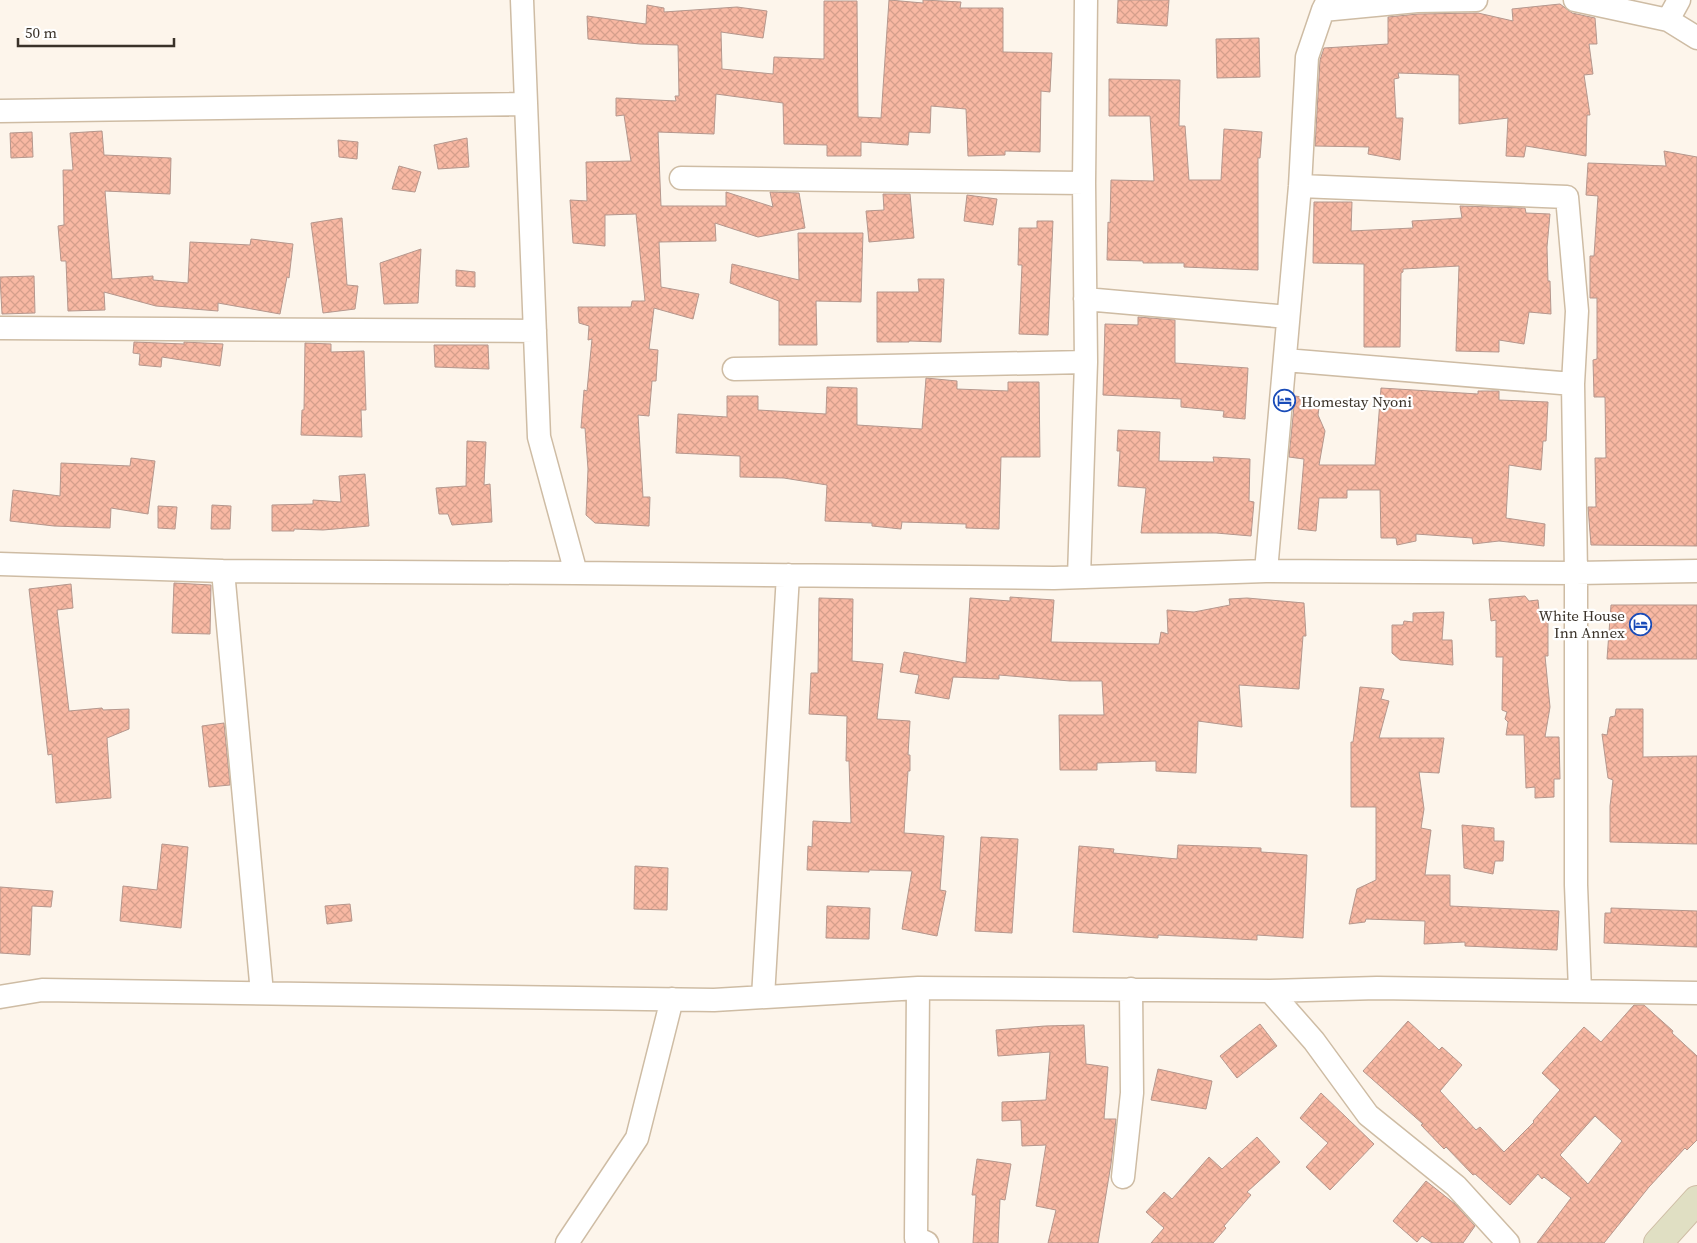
<svg xmlns="http://www.w3.org/2000/svg" width="1697" height="1243" font-family="'Source Serif 4',serif">
<defs>
<pattern id="building-cross-hatch" width="8" height="8" patternUnits="userSpaceOnUse" patternTransform="scale(1.25)"><rect width="8" height="8" fill="#f8b8a3"/><path d="M0 0l8 8M0 8l8-8" fill="none" stroke="#d59f8c"/></pattern>
</defs>
<rect width="100%" height="100%" fill="#fdf5eb"/>
<path fill="url(#building-cross-hatch)" stroke="#b5978d" fill-rule="evenodd" d="M 889,0 L 923,3 L 923,0 L 961,2 L 960,8 L 1003,8 L 1003,52 L 1052,53 L 1050,92 L 1041,91 L 1040,152 L 1005,151 L 1005,155 L 968,156 L 966,109 L 931,106 L 930,133 L 909,132 L 908,145 L 861,142 L 861,156 L 827,156 L 827,145 L 784,144 L 783,103 L 716,94 L 714,134 L 658,132 L 661,206 L 726,206 L 726,192 L 773,207 L 770,192 L 799,193 L 805,228 L 758,237 L 715,223 L 716,241 L 659,242 L 661,287 L 699,294 L 693,319 L 654,308 L 649,349 L 658,350 L 656,381 L 652,381 L 649,416 L 638,415 L 643,497 L 650,497 L 649,526 L 595,523 L 586,515 L 588,469 L 585,428 L 581,428 L 584,390 L 587,391 L 592,339 L 588,340 L 589,326 L 579,323 L 578,307 L 631,307 L 632,301 L 645,301 L 636,214 L 605,215 L 605,246 L 573,243 L 570,200 L 587,201 L 586,162 L 631,161 L 624,115 L 616,116 L 616,98 L 676,101 L 675,96 L 679,96 L 678,45 L 640,44 L 588,39 L 587,16 L 646,24 L 647,5 L 664,8 L 664,12 L 737,7 L 767,11 L 763,38 L 721,32 L 722,69 L 773,74 L 774,57 L 824,59 L 824,1 L 857,1 L 858,117 L 881,118 Z
M 1118,0 L 1169,0 L 1167,26 L 1117,23 Z
M 1560,4 L 1572,13 L 1595,18 L 1597,44 L 1589,44 L 1593,74 L 1584,75 L 1590,115 L 1587,115 L 1586,156 L 1526,146 L 1524,157 L 1506,156 L 1508,118 L 1459,124 L 1459,75 L 1398,73 L 1399,78 L 1394,79 L 1396,118 L 1403,118 L 1400,160 L 1368,154 L 1369,147 L 1315,146 L 1320,60 L 1324,48 L 1388,44 L 1388,17 L 1418,14 L 1478,13 L 1513,21 L 1512,9 Z
M 1259,38 L 1260,77 L 1217,78 L 1216,39 Z
M 1109,79 L 1180,80 L 1179,126 L 1185,126 L 1189,180 L 1221,180 L 1224,129 L 1262,132 L 1260,158 L 1258,158 L 1258,270 L 1184,267 L 1184,263 L 1143,263 L 1143,261 L 1107,260 L 1108,222 L 1110,223 L 1111,180 L 1154,181 L 1150,116 L 1109,116 Z
M 102,131 L 104,155 L 171,158 L 170,194 L 105,191 L 112,279 L 153,276 L 153,280 L 188,283 L 190,242 L 250,245 L 251,239 L 293,244 L 289,278 L 287,277 L 280,314 L 218,303 L 218,311 L 156,306 L 104,292 L 105,310 L 68,311 L 66,261 L 61,261 L 58,226 L 64,225 L 63,170 L 73,170 L 70,133 Z
M 32,132 L 33,157 L 11,158 L 10,133 Z
M 467,138 L 469,167 L 438,169 L 434,145 Z
M 338,140 L 358,142 L 357,159 L 339,157 Z
M 1664,151 L 1697,157 L 1697,546 L 1591,545 L 1588,507 L 1596,507 L 1595,458 L 1606,458 L 1605,397 L 1594,397 L 1593,360 L 1597,359 L 1597,298 L 1590,298 L 1590,256 L 1594,256 L 1598,196 L 1586,195 L 1588,163 L 1666,166 Z
M 399,166 L 421,172 L 415,192 L 392,189 Z
M 883,194 L 910,194 L 914,238 L 869,242 L 866,211 L 884,210 Z
M 967,195 L 997,199 L 993,225 L 964,221 Z
M 1314,202 L 1352,202 L 1351,231 L 1413,228 L 1412,221 L 1462,218 L 1460,206 L 1525,208 L 1526,213 L 1550,214 L 1547,247 L 1548,281 L 1550,281 L 1551,314 L 1529,312 L 1524,344 L 1499,340 L 1499,352 L 1456,351 L 1459,266 L 1403,269 L 1403,272 L 1401,273 L 1400,347 L 1364,347 L 1364,264 L 1313,263 Z
M 342,218 L 347,285 L 358,286 L 355,309 L 323,313 L 311,223 Z
M 1037,221 L 1053,221 L 1048,335 L 1019,334 L 1022,265 L 1018,265 L 1019,228 L 1037,228 Z
M 798,233 L 863,233 L 861,302 L 816,301 L 817,345 L 779,345 L 779,301 L 730,283 L 732,264 L 799,280 Z
M 421,249 L 418,303 L 384,304 L 380,263 Z
M 456,270 L 475,272 L 475,287 L 456,286 Z
M 34,276 L 35,313 L 2,314 L 0,277 Z
M 918,279 L 944,279 L 941,342 L 909,341 L 909,342 L 877,342 L 877,292 L 919,292 Z
M 1138,317 L 1175,320 L 1175,363 L 1248,368 L 1245,419 L 1223,417 L 1224,411 L 1181,407 L 1181,399 L 1103,395 L 1105,324 L 1138,325 Z
M 134,342 L 184,344 L 184,342 L 223,344 L 220,366 L 162,357 L 161,367 L 139,365 L 140,354 L 133,353 Z
M 305,343 L 331,344 L 331,352 L 364,351 L 366,410 L 361,410 L 362,437 L 301,435 L 302,410 L 304,410 Z
M 434,345 L 488,345 L 489,369 L 435,367 Z
M 926,378 L 957,381 L 957,389 L 1008,391 L 1008,382 L 1039,382 L 1040,457 L 1001,457 L 999,529 L 966,528 L 966,524 L 902,522 L 901,529 L 872,526 L 872,523 L 825,521 L 827,485 L 784,478 L 740,477 L 740,456 L 676,453 L 678,414 L 727,417 L 727,396 L 758,396 L 758,410 L 826,414 L 827,387 L 857,388 L 857,425 L 922,429 Z
M 1381,388 L 1478,394 L 1478,391 L 1499,391 L 1499,400 L 1548,402 L 1546,441 L 1543,441 L 1541,470 L 1509,465 L 1506,518 L 1545,524 L 1544,546 L 1499,541 L 1473,544 L 1472,538 L 1416,534 L 1416,541 L 1397,545 L 1396,538 L 1381,538 L 1380,490 L 1347,490 L 1347,498 L 1319,498 L 1316,531 L 1298,529 L 1304,459 L 1289,457 L 1295,396 L 1320,400 L 1318,415 L 1325,431 L 1319,465 L 1375,465 Z
M 1118,430 L 1160,432 L 1159,461 L 1214,462 L 1213,457 L 1250,459 L 1249,501 L 1254,502 L 1251,536 L 1216,533 L 1141,533 L 1146,488 L 1118,486 L 1120,451 L 1117,451 Z
M 467,441 L 486,442 L 484,485 L 490,484 L 492,522 L 452,525 L 448,514 L 439,514 L 436,488 L 466,486 Z
M 131,458 L 155,461 L 148,514 L 111,508 L 110,528 L 54,526 L 10,521 L 13,490 L 60,496 L 61,463 L 130,466 Z
M 365,474 L 369,526 L 323,530 L 294,529 L 294,531 L 272,531 L 272,505 L 313,504 L 313,500 L 341,502 L 339,476 Z
M 212,505 L 231,506 L 230,529 L 211,529 Z
M 158,506 L 177,507 L 175,529 L 158,528 Z
M 174,583 L 211,585 L 210,634 L 172,633 Z
M 71,584 L 73,608 L 57,610 L 69,711 L 102,708 L 103,710 L 129,709 L 129,729 L 107,738 L 111,798 L 56,803 L 52,754 L 48,755 L 29,589 Z
M 1525,596 L 1529,601 L 1538,600 L 1540,620 L 1548,620 L 1548,656 L 1545,656 L 1550,707 L 1545,737 L 1559,737 L 1560,779 L 1554,779 L 1554,797 L 1535,798 L 1535,787 L 1526,788 L 1524,735 L 1506,735 L 1508,722 L 1505,719 L 1507,712 L 1502,710 L 1503,657 L 1496,657 L 1496,620 L 1491,621 L 1489,599 Z
M 1010,597 L 1054,600 L 1051,642 L 1159,644 L 1161,632 L 1168,634 L 1167,610 L 1194,612 L 1230,605 L 1229,599 L 1247,598 L 1304,603 L 1306,636 L 1303,636 L 1299,689 L 1239,685 L 1242,727 L 1198,721 L 1196,773 L 1156,771 L 1156,761 L 1097,763 L 1097,770 L 1060,770 L 1059,715 L 1104,715 L 1102,681 L 1070,681 L 999,675 L 999,679 L 953,677 L 949,699 L 915,693 L 919,675 L 900,672 L 904,652 L 966,663 L 970,598 L 1010,601 Z
M 819,598 L 853,599 L 852,661 L 883,664 L 877,719 L 910,721 L 908,755 L 910,755 L 910,771 L 908,771 L 904,833 L 944,836 L 940,890 L 946,891 L 937,936 L 902,929 L 912,871 L 869,870 L 869,872 L 807,870 L 808,846 L 812,847 L 813,821 L 851,823 L 849,761 L 846,761 L 847,716 L 809,714 L 811,673 L 818,673 Z
M 1611,605 L 1697,605 L 1697,659 L 1607,659 Z
M 1444,612 L 1442,640 L 1452,640 L 1453,665 L 1400,660 L 1392,653 L 1392,625 L 1403,625 L 1404,621 L 1413,622 L 1413,613 Z
M 1360,687 L 1384,689 L 1381,699 L 1389,701 L 1379,738 L 1444,738 L 1439,773 L 1419,772 L 1424,809 L 1421,828 L 1431,830 L 1425,875 L 1450,875 L 1450,906 L 1559,911 L 1557,950 L 1465,946 L 1465,942 L 1424,944 L 1425,921 L 1366,919 L 1365,922 L 1349,924 L 1357,889 L 1376,880 L 1376,807 L 1351,807 L 1351,742 L 1353,742 Z
M 1616,709 L 1643,709 L 1643,757 L 1697,756 L 1697,844 L 1610,842 L 1610,806 L 1613,780 L 1608,778 L 1602,734 L 1607,735 L 1610,717 L 1615,716 Z
M 224,723 L 230,785 L 209,787 L 202,726 Z
M 1462,825 L 1494,828 L 1494,841 L 1504,841 L 1503,861 L 1495,861 L 1493,874 L 1464,868 Z
M 981,837 L 1018,839 L 1012,933 L 975,931 Z
M 162,844 L 188,847 L 181,928 L 120,921 L 123,886 L 157,890 Z
M 1178,845 L 1261,848 L 1261,852 L 1307,855 L 1303,938 L 1257,935 L 1257,940 L 1158,935 L 1158,938 L 1073,932 L 1079,846 L 1114,849 L 1113,853 L 1177,859 Z
M 635,866 L 668,868 L 667,910 L 634,909 Z
M 0,887 L 53,891 L 51,907 L 32,906 L 30,955 L 0,953 Z
M 350,904 L 352,921 L 327,924 L 325,906 Z
M 827,906 L 870,908 L 869,939 L 826,938 Z
M 1611,908 L 1697,911 L 1697,947 L 1604,943 L 1605,913 L 1611,913 Z
M 1634,1005 L 1644,1005 L 1673,1031 L 1672,1033 L 1697,1056 L 1697,1140 L 1687,1150 L 1685,1148 L 1649,1187 L 1604,1243 L 1537,1243 L 1571,1198 L 1544,1177 L 1542,1179 L 1538,1174 L 1510,1205 L 1475,1174 L 1473,1175 L 1446,1147 L 1444,1149 L 1421,1125 L 1423,1124 L 1363,1071 L 1408,1021 L 1439,1050 L 1442,1047 L 1462,1065 L 1440,1091 L 1476,1130 L 1480,1127 L 1504,1152 L 1534,1122 L 1533,1121 L 1560,1090 L 1542,1073 L 1584,1027 L 1601,1042 ZM 1595,1116 L 1622,1141 L 1588,1184 L 1560,1155 Z
M 1260,1024 L 1277,1046 L 1237,1078 L 1220,1056 Z
M 1084,1025 L 1086,1064 L 1108,1067 L 1104,1119 L 1116,1119 L 1111,1164 L 1098,1243 L 1048,1243 L 1056,1210 L 1036,1206 L 1046,1145 L 1022,1146 L 1021,1120 L 1002,1121 L 1002,1102 L 1046,1100 L 1050,1052 L 998,1056 L 996,1030 L 1045,1026 Z
M 1158,1069 L 1212,1081 L 1206,1109 L 1151,1100 Z
M 1321,1093 L 1374,1144 L 1330,1190 L 1306,1167 L 1328,1143 L 1300,1118 Z
M 1257,1137 L 1280,1162 L 1247,1192 L 1251,1195 L 1224,1226 L 1226,1228 L 1213,1243 L 1151,1243 L 1164,1228 L 1146,1212 L 1164,1192 L 1172,1199 L 1209,1157 L 1222,1169 Z
M 977,1159 L 1011,1164 L 1005,1200 L 1000,1199 L 998,1243 L 973,1243 L 976,1195 L 972,1195 Z
M 1426,1181 L 1455,1204 L 1475,1226 L 1463,1243 L 1432,1243 L 1422,1236 L 1417,1242 L 1393,1221 Z"/>
<g fill="none" stroke-linecap="round" stroke-linejoin="round">
<defs>
<path id="street" d="M 522,0 L 539,437 L 576,573 L 1054,578 L 1266,571 L 1576,573 L 1697,571
M 1575,0 L 1668,20 L 1697,38
M 1323,10 L 1417,1 L 1476,0
M 1668,20 L 1679,0
M 0,111 L 526,104
M 681,178 L 1084,183
M 1300,186 L 1567,197 L 1577,311 L 1573,384 L 1576,573 L 1576,885 L 1580,991
M 1085,299 L 1288,317
M 0,328 L 535,331
M 1285,360 L 1573,384
M 734,369 L 1086,362
M 0,564 L 223,571 L 576,573
M 223,571 L 262,993
M 1266,571 L 1300,186 L 1307,57 L 1323,10 L 1328,0
M 1079,577 L 1086,362 L 1084,183 L 1086,0
M 918,988 L 916,1238 L 927,1243
M 1270,991 L 1314,1041 L 1368,1115 L 1456,1186 L 1508,1243
M 0,997 L 42,990 L 714,1000 L 918,988 L 1270,991 L 1377,988 L 1697,993
M 763,997 L 788,575
M 1123,1177 L 1132,1093 L 1131,989
M 567,1243 L 637,1138 L 672,999"/>
<path id="secondary" d="M 1658,1243 L 1697,1200"/>
</defs>
<use href="#street" stroke="#cebca4" stroke-width="25"/>
<use href="#secondary" stroke="#cebca4" stroke-width="30"/>
<use href="#street" stroke="#fff" stroke-width="22"/>
<use href="#secondary" stroke="#e0dfc3" stroke-width="28"/>
</g>
<defs>
<symbol id="hotel-ring" viewBox="-11 -11 22 22"><circle r="9.5" fill="#fff" stroke="#194bb8" stroke-width="1.5"/><path d="M-6-4.5h1.5V1H6V5H4.5V3h-9V5H-6ZM-4 0a1.8 1.8 0 1 1 3.6 0ZM.5 0V-2.5h3Q6-2.5 6 0Z" fill="#194bb8"/></symbol>
</defs>
<g fill-rule="evenodd">
<use href="#hotel-ring" x="1272" y="388" width="25" height="25"/>
<use href="#hotel-ring" x="1628" y="612" width="25" height="25"/>
</g>
<g text-anchor="middle" dominant-baseline="central" stroke-width="4.5" stroke-linejoin="round" paint-order="stroke">
<g font-size="15" fill="#3a3229" stroke="#fff" text-anchor="start">
<text x="1301" y="401">Homestay Nyoni</text>
<text x="1625" y="615" text-anchor="end">White House<tspan x="1625" dy="17">Inn Annex</tspan></text>
</g>
</g>
<path d="M18 38v8h156v-8" fill="none" stroke="#3a3229" stroke-width="2.5"/>
<text x="25" y="38" font-size="15" fill="#3a3229" stroke="#ffffff" stroke-width="4" paint-order="stroke">50 m</text>
</svg>
